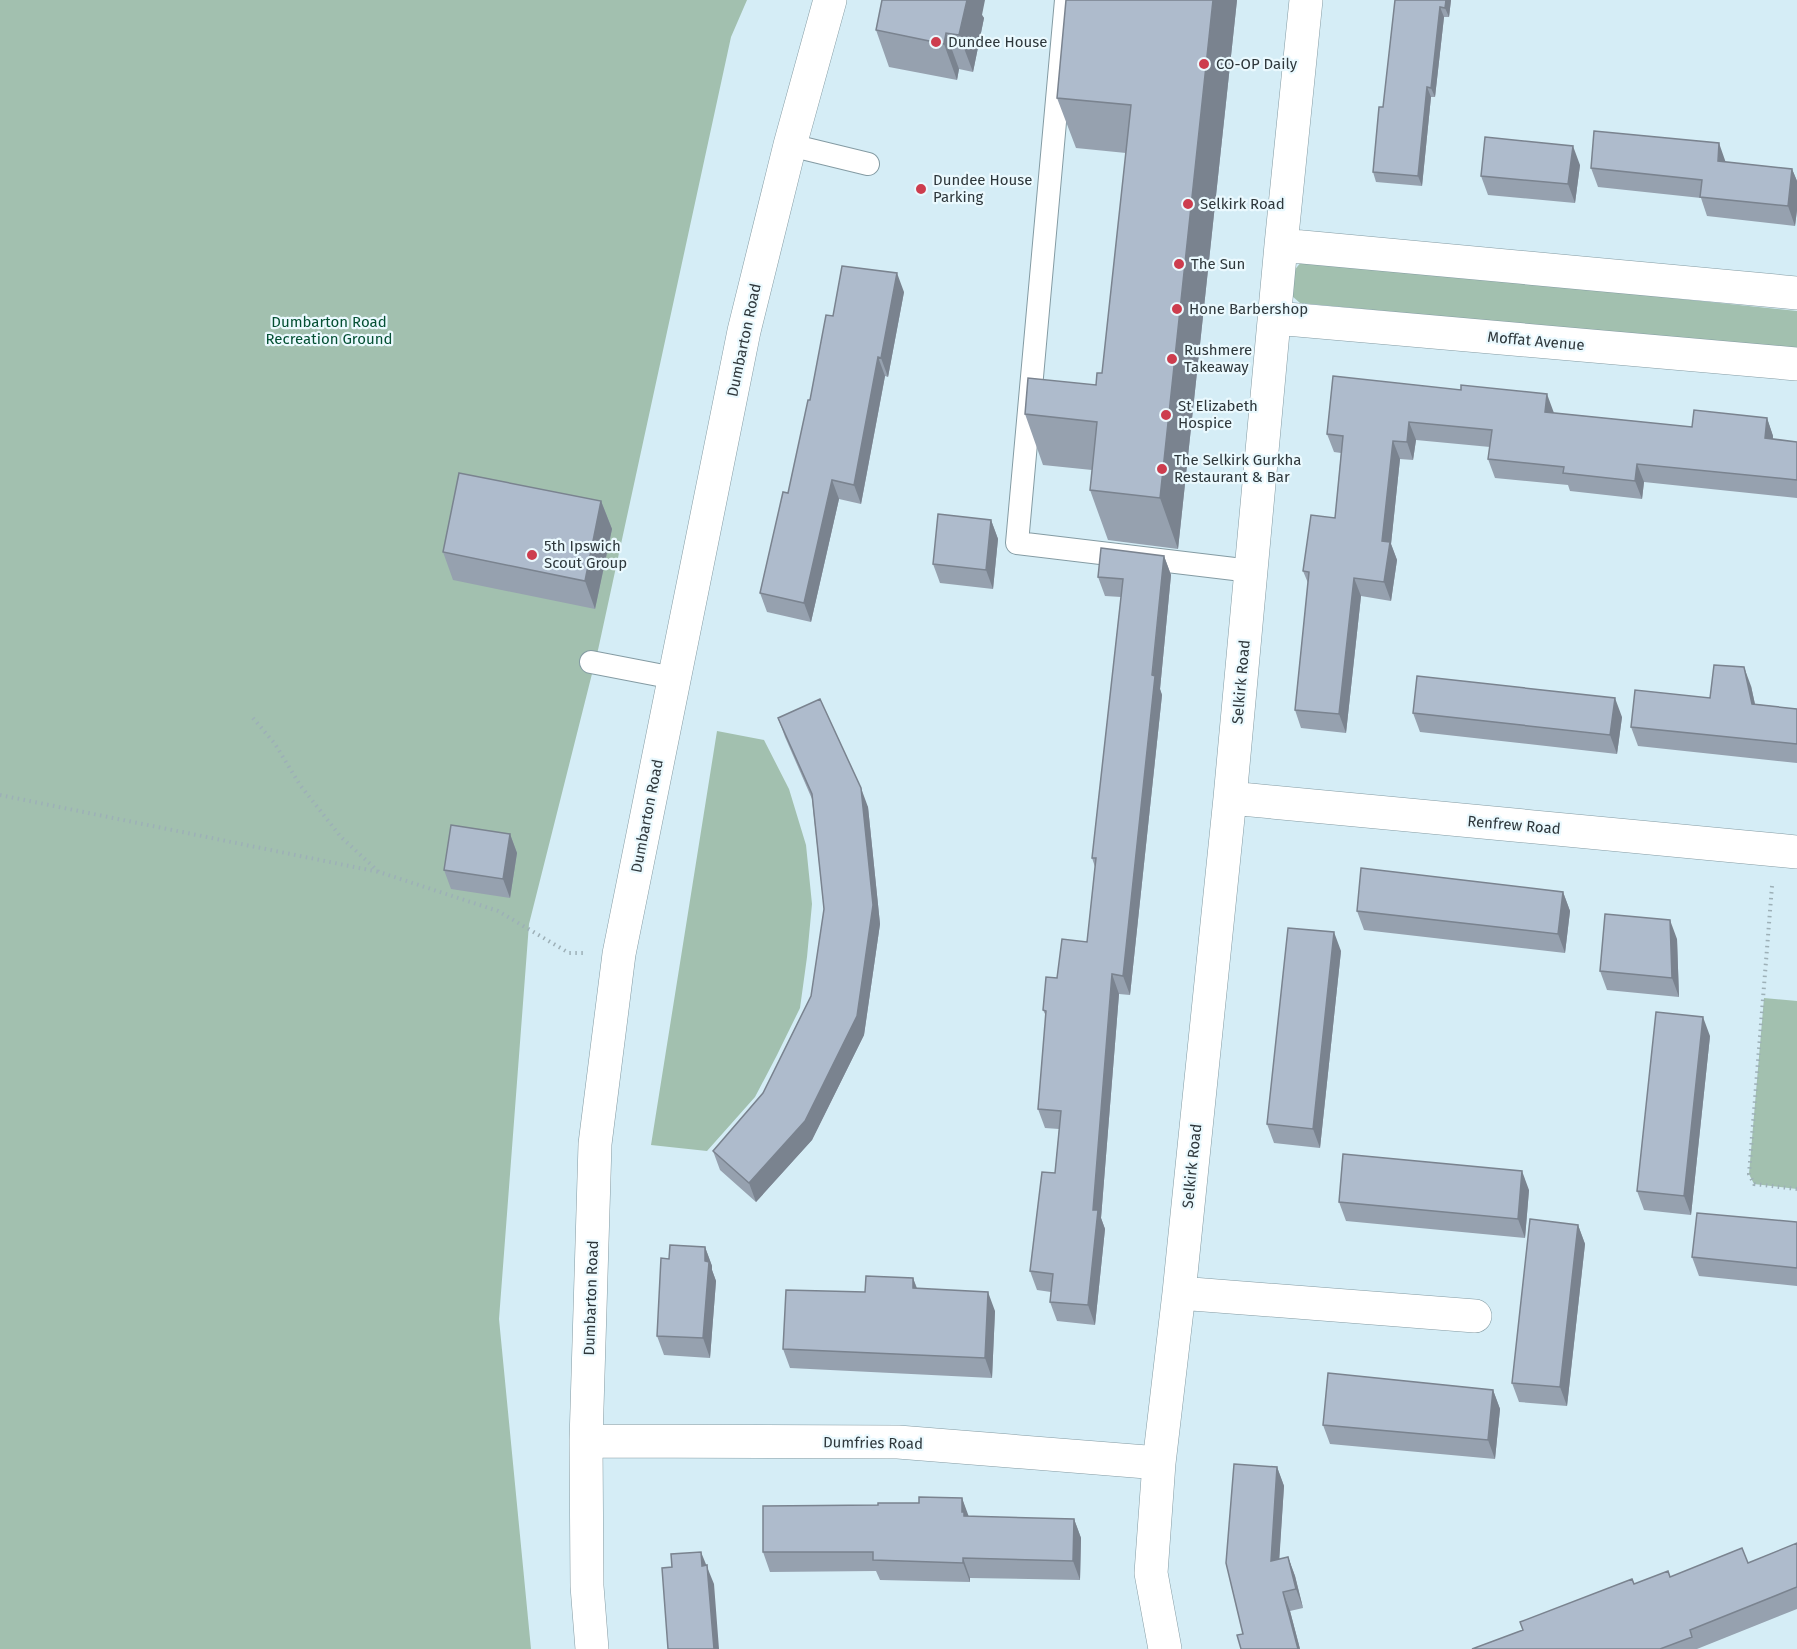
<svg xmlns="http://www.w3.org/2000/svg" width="1797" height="1649" font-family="'Fira Sans',sans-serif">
<rect width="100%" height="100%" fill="#d5edf6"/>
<path fill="#a2c0af" d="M 0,0 L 747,0 L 731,37 L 598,650 L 529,924 L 499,1319 L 531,1649 L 0,1649 Z
M 1303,260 L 1797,311 L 1797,350 L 1300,303 L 1292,296 L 1291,274 Z
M 717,731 L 764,740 L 789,789 L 806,845 L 812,904 L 807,957 L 800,1008 L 777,1055 L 755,1097 L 707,1151 L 651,1145 Z
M 1764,998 L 1797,1001 L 1797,1189 L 1754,1184 L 1749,1174 Z"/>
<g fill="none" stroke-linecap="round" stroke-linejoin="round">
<defs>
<path id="service" d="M 1066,0 L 1017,543 L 1251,571
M 790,145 L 868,164
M 591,662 L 674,678"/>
<path id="minor" d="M 1281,245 L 1797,293
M 1275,318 L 1797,364
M 1230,798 L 1797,852
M 1179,1293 L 1475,1316
M 586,1441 L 898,1442 L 1159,1463
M 592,1649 L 587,1586 L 586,1441 L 595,1144 L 619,954 L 744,331 L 790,145 L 830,0
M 1165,1649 L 1151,1573 L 1159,1463 L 1179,1293 L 1230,798 L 1281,245 L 1306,0"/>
</defs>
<use href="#service" stroke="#849ba3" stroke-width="24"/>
<use href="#minor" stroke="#849ba3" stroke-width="34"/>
<path stroke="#9db0b7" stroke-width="4" stroke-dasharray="1.5 4.5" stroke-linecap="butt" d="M 253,718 L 275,744 L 300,785 L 341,837 L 379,872 L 498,911 L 569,953 L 583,953
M 0,795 L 379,872
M 1772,886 L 1749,1174 L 1754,1184 L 1797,1189"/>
<use href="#service" stroke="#fff" stroke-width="22"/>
<use href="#minor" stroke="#fff" stroke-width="33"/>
</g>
<path fill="#96a1af" d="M 1237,0 L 1178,549 L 1108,540 L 1090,490 L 1092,470 L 1043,465 L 1025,414 L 1096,385 L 1102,373 L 1126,153 L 1076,148 L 1057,98 Z
M 1395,0 L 1451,0 L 1449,17 L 1444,17 L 1435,97 L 1431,97 L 1422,186 L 1376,182 L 1373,172 L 1383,107 Z
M 982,15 L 984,18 L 973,72 L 959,69 L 957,80 L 889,67 L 876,30 Z
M 1726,162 L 1792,169 L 1797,181 L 1797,210 L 1795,226 L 1707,216 L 1701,198 L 1598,187 L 1591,168 Z
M 1580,165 L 1575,203 L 1488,195 L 1481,176 Z
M 904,292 L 888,377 L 885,376 L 861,504 L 839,499 L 811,622 L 767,612 L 760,593 L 788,493 L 810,400 L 833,316 Z
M 1333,376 L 1554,413 L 1692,427 L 1767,418 L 1773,436 L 1773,439 L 1797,442 L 1797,498 L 1644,482 L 1642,499 L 1570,491 L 1568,485 L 1495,478 L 1488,459 L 1490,447 L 1416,440 L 1413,460 L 1400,459 L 1391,544 L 1397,560 L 1391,601 L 1361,596 L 1346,733 L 1301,728 L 1295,710 L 1308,583 L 1303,571 L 1335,518 L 1341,453 L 1334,452 L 1327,434 Z
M 601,501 L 612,529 L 595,609 L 453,580 L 443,552 Z
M 991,520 L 998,539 L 993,589 L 940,583 L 933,564 Z
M 1164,556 L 1171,575 L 1160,689 L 1162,695 L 1130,995 L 1119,994 L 1101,1218 L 1105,1229 L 1095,1325 L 1057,1321 L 1050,1302 L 1051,1292 L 1037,1290 L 1030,1271 L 1055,1173 L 1059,1129 L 1045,1128 L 1038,1109 L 1046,1016 L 1043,1010 L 1057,978 L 1087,942 L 1095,867 L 1092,858 L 1121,597 L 1105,596 L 1098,577 Z
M 1751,686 L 1755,704 L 1797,709 L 1797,763 L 1638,746 L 1631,727 L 1710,698 Z
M 1413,713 L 1622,717 L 1617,754 L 1420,732 Z
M 778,718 L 868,807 L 880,924 L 864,1035 L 812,1140 L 756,1202 L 720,1170 L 713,1151 L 763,1093 L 811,996 L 824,909 L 812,799 L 785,737 Z
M 510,834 L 517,853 L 510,898 L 451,889 L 444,870 Z
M 1563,892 L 1570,911 L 1565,953 L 1364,930 L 1357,911 Z
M 1677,939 L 1679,997 L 1607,990 L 1600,971 Z
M 1341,951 L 1320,1148 L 1274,1143 L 1267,1124 Z
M 1710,1036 L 1691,1215 L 1644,1210 L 1637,1191 Z
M 1529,1190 L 1525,1238 L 1346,1221 L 1339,1202 Z
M 1797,1222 L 1797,1286 L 1699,1276 L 1692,1257 Z
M 1578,1225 L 1585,1244 L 1567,1406 L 1519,1402 L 1512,1383 Z
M 705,1247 L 712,1266 L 712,1270 L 716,1281 L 710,1358 L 664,1355 L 657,1336 L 669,1259 Z
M 913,1278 L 917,1288 L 995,1311 L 992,1378 L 790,1368 L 783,1349 L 865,1292 Z
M 1493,1390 L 1500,1409 L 1495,1459 L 1330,1444 L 1323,1425 Z
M 1277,1467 L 1284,1486 L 1279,1559 L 1288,1557 L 1295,1576 L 1303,1608 L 1290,1611 L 1300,1649 L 1241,1649 L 1243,1634 Z
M 962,1498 L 968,1517 L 1074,1519 L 1081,1538 L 1080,1580 L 970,1578 L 970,1582 L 880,1580 L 876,1571 L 770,1572 L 763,1552 L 878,1505 L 919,1503 Z
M 1797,1543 L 1797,1609 L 1697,1649 L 1472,1649 L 1523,1630 L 1634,1584 L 1748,1563 Z"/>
<path fill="#7a838f" d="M 967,0 L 985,0 L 982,15 L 984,18 L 973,72 L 959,35 Z
M 1213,0 L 1237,0 L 1178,549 L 1160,498 Z
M 1446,0 L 1451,0 L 1449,17 L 1445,8 Z
M 1440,7 L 1444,17 L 1435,97 L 1431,88 Z
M 946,33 L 959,69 L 957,80 L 944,44 Z
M 1427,87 L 1431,97 L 1422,186 L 1418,176 Z
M 1719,143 L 1726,163 L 1718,161 Z
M 1573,146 L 1580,165 L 1575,203 L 1568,184 Z
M 1792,169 L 1797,181 L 1797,210 L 1795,226 L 1788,206 Z
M 897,273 L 904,292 L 888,377 L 881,358 Z
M 878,357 L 885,376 L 861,504 L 854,485 Z
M 1547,394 L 1554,413 L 1545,412 Z
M 1767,418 L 1773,436 L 1771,456 L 1765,438 Z
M 1409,422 L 1416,440 L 1413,460 L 1407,442 Z
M 1393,441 L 1400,459 L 1391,544 L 1397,560 L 1391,601 L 1384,582 L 1382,541 Z
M 1637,464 L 1644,482 L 1642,499 L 1635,481 Z
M 832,480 L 839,499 L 811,622 L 804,603 Z
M 601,501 L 612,529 L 595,609 L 585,581 Z
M 991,520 L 998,539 L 993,589 L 986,570 Z
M 1164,556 L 1171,575 L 1160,689 L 1162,695 L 1130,995 L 1123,976 Z
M 1354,578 L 1361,596 L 1346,733 L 1339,714 Z
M 1744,667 L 1751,686 L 1759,723 L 1752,704 Z
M 1615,698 L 1622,717 L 1617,754 L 1610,735 Z
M 861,788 L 868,807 L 880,924 L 864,1035 L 812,1140 L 756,1202 L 749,1183 L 805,1121 Z
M 510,834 L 517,853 L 510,898 L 503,879 Z
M 1563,892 L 1570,911 L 1565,953 L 1558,934 Z
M 1670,920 L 1677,939 L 1679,997 L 1672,978 Z
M 1334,932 L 1341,951 L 1320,1148 L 1313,1129 Z
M 1112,974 L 1119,994 L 1101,1218 L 1105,1229 L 1095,1325 L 1088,1305 L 1093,1210 Z
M 1703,1017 L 1710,1036 L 1691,1215 L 1684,1196 Z
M 1522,1171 L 1529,1190 L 1525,1238 L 1518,1219 Z
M 1578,1225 L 1585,1244 L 1567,1406 L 1560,1387 Z
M 705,1247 L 712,1266 L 712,1270 L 716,1281 L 710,1358 L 703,1338 Z
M 913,1278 L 920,1298 L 913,1288 Z
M 988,1292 L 995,1311 L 992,1378 L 985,1358 Z
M 1493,1390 L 1500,1409 L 1495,1459 L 1488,1440 Z
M 1277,1467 L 1284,1486 L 1278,1580 L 1271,1561 Z
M 962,1498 L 969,1517 L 969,1524 L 962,1512 Z
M 1074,1519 L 1081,1538 L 1080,1580 L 1073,1561 Z
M 701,1552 L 714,1584 L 719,1649 L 714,1649 L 702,1566 Z
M 1288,1557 L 1295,1576 L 1303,1608 L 1296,1589 Z
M 963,1558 L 970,1578 L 970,1582 L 963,1563 Z
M 1283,1592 L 1290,1611 L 1300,1649 L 1298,1649 Z"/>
<path fill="#aebbcc" stroke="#7a838f" stroke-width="1.5" d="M 882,0 L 967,0 L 959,35 L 946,33 L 944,44 L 876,30 Z
M 1066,0 L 1213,0 L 1160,498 L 1090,490 L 1097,422 L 1025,414 L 1028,378 L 1096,385 L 1097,373 L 1102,373 L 1131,105 L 1057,98 Z
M 1395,0 L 1446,0 L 1445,8 L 1440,7 L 1431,88 L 1427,87 L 1418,176 L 1373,172 L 1379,107 L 1383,107 Z
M 1594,131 L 1719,143 L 1718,161 L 1792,169 L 1788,206 L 1700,197 L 1702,180 L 1591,168 Z
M 1485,137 L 1573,146 L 1568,184 L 1481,176 Z
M 842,266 L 897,273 L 881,358 L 878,357 L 854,485 L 832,480 L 804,603 L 760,593 L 783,492 L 788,493 L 808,400 L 810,400 L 826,315 L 833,316 Z
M 1333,376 L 1461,390 L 1461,385 L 1547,394 L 1545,412 L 1692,427 L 1694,410 L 1767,418 L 1765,438 L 1797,442 L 1797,480 L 1637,464 L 1635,481 L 1563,473 L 1564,467 L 1488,459 L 1492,430 L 1409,422 L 1407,442 L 1393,441 L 1382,541 L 1390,542 L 1384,582 L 1354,578 L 1339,714 L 1295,710 L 1309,572 L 1303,571 L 1311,515 L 1335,518 L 1343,436 L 1327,434 Z
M 459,473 L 601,501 L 585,581 L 443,552 Z
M 938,514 L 991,520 L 986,570 L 933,564 Z
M 1101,548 L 1164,556 L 1152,675 L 1155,676 L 1123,976 L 1112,974 L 1093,1210 L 1098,1210 L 1088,1305 L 1050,1302 L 1053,1274 L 1030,1271 L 1042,1172 L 1055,1173 L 1061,1111 L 1038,1109 L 1046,1011 L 1043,1010 L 1046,977 L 1057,978 L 1062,939 L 1087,942 L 1096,858 L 1092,858 L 1123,579 L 1098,577 Z
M 1714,665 L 1744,667 L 1752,704 L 1797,709 L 1797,744 L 1631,727 L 1635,690 L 1710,698 Z
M 1417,676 L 1615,698 L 1610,735 L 1413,713 Z
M 820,699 L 861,788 L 873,905 L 857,1016 L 805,1121 L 749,1183 L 713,1151 L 763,1093 L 811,996 L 824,909 L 812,794 L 778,718 Z
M 451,825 L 510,834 L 503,879 L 444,870 Z
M 1361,868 L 1563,892 L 1558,934 L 1357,911 Z
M 1605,914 L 1670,920 L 1672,978 L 1600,971 Z
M 1288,928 L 1334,932 L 1313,1129 L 1267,1124 Z
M 1656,1012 L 1703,1017 L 1684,1196 L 1637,1191 Z
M 1343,1154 L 1522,1171 L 1518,1219 L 1339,1202 Z
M 1697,1213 L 1797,1222 L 1797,1268 L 1692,1257 Z
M 1530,1219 L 1578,1225 L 1560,1387 L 1512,1383 Z
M 670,1245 L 705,1247 L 705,1261 L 709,1262 L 703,1338 L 657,1336 L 661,1258 L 669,1259 Z
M 866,1276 L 913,1278 L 913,1288 L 988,1292 L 985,1358 L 783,1349 L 786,1290 L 865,1292 Z
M 1328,1373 L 1493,1390 L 1488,1440 L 1323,1425 Z
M 1234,1464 L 1277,1467 L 1271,1561 L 1288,1557 L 1296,1589 L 1283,1592 L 1298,1649 L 1241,1649 L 1237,1635 L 1243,1634 L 1226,1563 Z
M 919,1497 L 962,1498 L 962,1512 L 964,1512 L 964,1516 L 1074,1519 L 1073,1561 L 963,1558 L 963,1563 L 873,1560 L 873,1552 L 763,1552 L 763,1506 L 878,1505 L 878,1503 L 919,1503 Z
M 1797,1543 L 1797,1587 L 1690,1630 L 1692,1637 L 1660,1649 L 1472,1649 L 1523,1630 L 1520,1622 L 1632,1579 L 1634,1584 L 1668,1571 L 1670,1577 L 1742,1548 L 1748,1563 Z
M 701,1552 L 702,1566 L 707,1565 L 714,1649 L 668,1649 L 662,1568 L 672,1567 L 671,1554 Z"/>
<g fill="#cd3d4e" stroke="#eaf9fe" stroke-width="2">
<circle cx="936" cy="42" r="6"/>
<circle cx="1204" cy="64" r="6"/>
<circle cx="921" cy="189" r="6"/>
<circle cx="1188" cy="204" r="6"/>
<circle cx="1179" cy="264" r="6"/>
<circle cx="1177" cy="309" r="6"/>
<circle cx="1172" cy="359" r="6"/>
<circle cx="1166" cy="415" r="6"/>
<circle cx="1162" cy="469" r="6"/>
<circle cx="532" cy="555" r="6"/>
</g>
<g text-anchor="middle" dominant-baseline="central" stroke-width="4.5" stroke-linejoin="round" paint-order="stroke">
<g font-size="15" fill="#2e373b" stroke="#eaf9fe" text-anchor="start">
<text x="948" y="42">Dundee House</text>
<text x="1216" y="64">CO-OP Daily</text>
<text x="933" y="180">Dundee House<tspan x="933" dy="17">Parking</tspan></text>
<text x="1200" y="204">Selkirk Road</text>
<text x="1191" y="264">The Sun</text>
<text x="1189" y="309">Hone Barbershop</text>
<text x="1184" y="350">Rushmere<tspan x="1184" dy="17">Takeaway</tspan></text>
<text x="1178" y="406">St Elizabeth<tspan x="1178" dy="17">Hospice</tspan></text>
<text x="1174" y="460">The Selkirk Gurkha<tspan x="1174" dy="17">Restaurant &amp; Bar</tspan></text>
<text x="544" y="546">5th Ipswich<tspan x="544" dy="17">Scout Group</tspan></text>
</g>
<g font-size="15" fill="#045033" stroke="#eaf9fe">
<text x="329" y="322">Dumbarton Road<tspan x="329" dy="17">Recreation Ground</tspan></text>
</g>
<g font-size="15" fill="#2e373b" stroke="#eaf9fe">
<text transform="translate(744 340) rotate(-78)">Dumbarton Road</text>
<text transform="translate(1536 341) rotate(5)">Moffat Avenue</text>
<text transform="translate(1241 682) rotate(-85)">Selkirk Road</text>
<text transform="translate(647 816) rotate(-79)">Dumbarton Road</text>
<text transform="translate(1514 825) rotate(5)">Renfrew Road</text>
<text transform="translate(1192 1166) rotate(-84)">Selkirk Road</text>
<text transform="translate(591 1298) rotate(-88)">Dumbarton Road</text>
<text transform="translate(873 1443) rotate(1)">Dumfries Road</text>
</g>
</g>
</svg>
